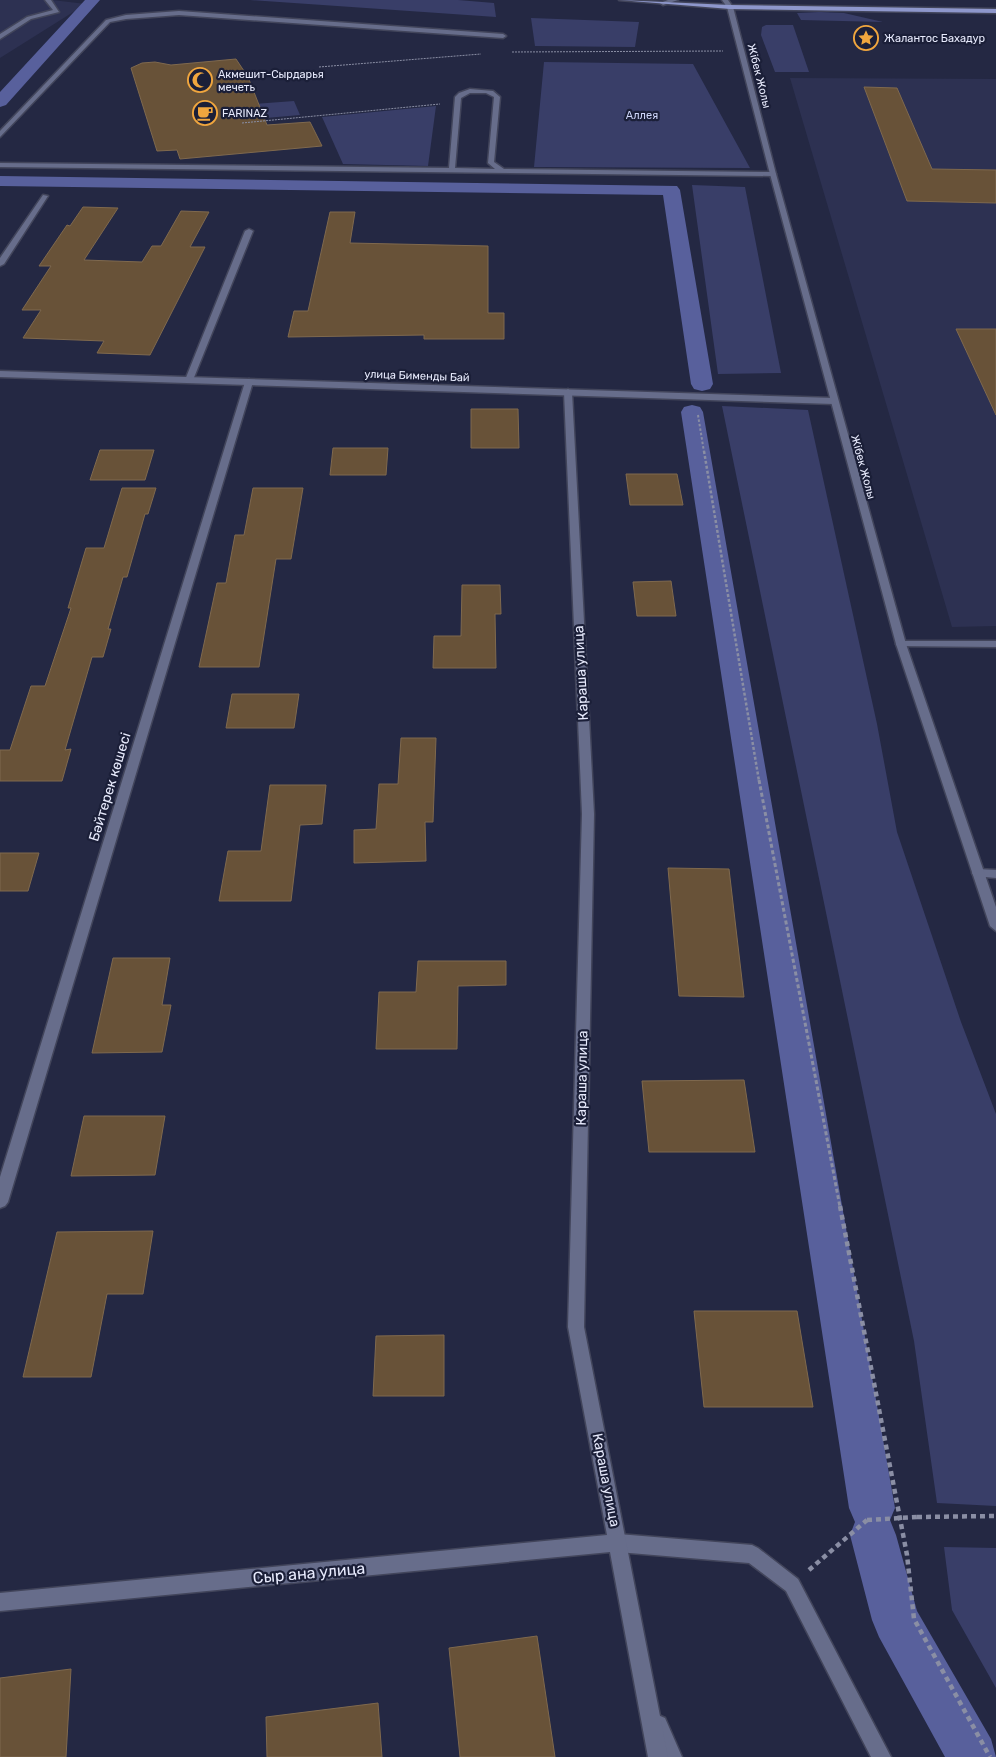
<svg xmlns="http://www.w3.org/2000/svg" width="996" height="1757" font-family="Rubik,sans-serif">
<rect width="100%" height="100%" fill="#242843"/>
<path fill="#2d3152" d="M 0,0 L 52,0 L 86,4 L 0,58 Z
M 790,78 L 996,79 L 996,626 L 952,627 Z"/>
<path fill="#393e68" d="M 250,0 L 458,0 L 494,3 L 496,17 Z
M 820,12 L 844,13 L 883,22 L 801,20 L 797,13 Z
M 531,18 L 639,22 L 635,47 L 535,46 Z
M 766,25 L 793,25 L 809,72 L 775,72 L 761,35 L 762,27 Z
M 544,62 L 693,64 L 750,168 L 534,167 Z
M 294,101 L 300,115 L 231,121 L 226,106 Z
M 436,106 L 428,166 L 343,164 L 322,117 Z
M 692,185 L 745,187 L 781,373 L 718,374 Z
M 722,406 L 808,410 L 877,724 L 897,832 L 961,1022 L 996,1114 L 996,1506 L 937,1503 L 914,1341 Z
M 944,1547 L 996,1548 L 996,1688 L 952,1610 Z"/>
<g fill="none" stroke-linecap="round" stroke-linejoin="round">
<path fill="#58609c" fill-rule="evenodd" d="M 85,0 L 100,0 L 6,105 L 0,107 L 0,92 Z
M 0,176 L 677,186 L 680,190 L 713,384 L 710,389 L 702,391 L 694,389 L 691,384 L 663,195 L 0,186 Z
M 692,405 L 700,407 L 703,412 L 895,1508 L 890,1520 L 896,1535 L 917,1611 L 991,1739 L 996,1757 L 945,1757 L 879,1637 L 872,1620 L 850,1535 L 855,1522 L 849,1508 L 681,412 L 684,407 Z"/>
</g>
<path fill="#685238" stroke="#7f694e" d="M 236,59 L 248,77 L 267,125 L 310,122 L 322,146 L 180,159 L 177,150 L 157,151 L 131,68 L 142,63 L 155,62 L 171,65 Z
M 864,87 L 897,88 L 932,169 L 996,170 L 996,203 L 907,201 Z
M 83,207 L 118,208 L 84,260 L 142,262 L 152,246 L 161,246 L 181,211 L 209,212 L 190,247 L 205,247 L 150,355 L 97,353 L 104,341 L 23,338 L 41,310 L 22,310 L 51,266 L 39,266 L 67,225 L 70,226 Z
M 330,212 L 355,212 L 350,243 L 488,246 L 488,313 L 504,313 L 504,339 L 424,339 L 424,335 L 288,337 L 294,311 L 308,311 Z
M 956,329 L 996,329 L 996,415 Z
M 471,409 L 518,409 L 519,448 L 471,448 Z
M 333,448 L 388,448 L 386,475 L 330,475 Z
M 100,450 L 154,450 L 145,480 L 90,480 Z
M 626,474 L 677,474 L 683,505 L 630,505 Z
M 122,488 L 156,488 L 148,514 L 145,514 L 127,577 L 123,577 L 108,629 L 111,629 L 103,657 L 92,657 L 65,750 L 71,749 L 62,781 L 0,781 L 0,750 L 10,750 L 31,686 L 45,686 L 71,608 L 68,608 L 86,548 L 104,548 Z
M 253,488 L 303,488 L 291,559 L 276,559 L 259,667 L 199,667 L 217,583 L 226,583 L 235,535 L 244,535 Z
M 671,581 L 676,616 L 637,616 L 633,582 Z
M 462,585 L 500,585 L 501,614 L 495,614 L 496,668 L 433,668 L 434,636 L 461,636 Z
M 232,694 L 299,694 L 294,728 L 226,728 Z
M 401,738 L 436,738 L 433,822 L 425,822 L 426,861 L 354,863 L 354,830 L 376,829 L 379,784 L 398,784 Z
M 270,785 L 326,785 L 322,824 L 300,825 L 291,901 L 219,901 L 228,851 L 261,851 Z
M 0,853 L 39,853 L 28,891 L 0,891 Z
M 668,868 L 729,869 L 744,997 L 679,996 Z
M 113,958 L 170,958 L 162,1005 L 171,1005 L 162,1052 L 92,1053 Z
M 418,961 L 506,961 L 506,985 L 458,986 L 457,1049 L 376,1049 L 379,992 L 416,992 Z
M 744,1080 L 755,1152 L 649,1152 L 642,1081 Z
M 84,1116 L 165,1116 L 155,1175 L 71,1176 Z
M 153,1231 L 143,1294 L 107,1294 L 91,1377 L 23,1377 L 57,1232 Z
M 694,1311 L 797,1311 L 813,1407 L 704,1407 Z
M 444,1335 L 444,1396 L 373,1396 L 376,1336 Z
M 537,1636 L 555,1757 L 460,1757 L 449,1648 Z
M 71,1669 L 66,1757 L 0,1757 L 0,1678 Z
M 378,1703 L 382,1757 L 267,1757 L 266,1717 Z"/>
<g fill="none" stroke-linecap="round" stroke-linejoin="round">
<defs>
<path id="service" d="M 45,0 L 51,0 L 59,12 L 31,19 L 0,39 L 0,34 L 27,17 L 53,10 Z
M 179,11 L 503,34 L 506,36 L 503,38 L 179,15 L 126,19 L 110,22 L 0,137 L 0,131 L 106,20 L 126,15 Z
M 470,89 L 493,91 L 500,97 L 494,162 L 504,169 L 773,172 L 776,174 L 773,176 L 0,167 L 0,163 L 449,168 L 455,97 L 459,93 ZM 470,93 L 486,93 L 494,97 L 488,163 L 495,169 L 455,168 L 461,98 Z
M 249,229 L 253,231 L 193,380 L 186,382 L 185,380 L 245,231 Z
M 978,869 L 996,870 L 996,878 L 974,876 L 972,873 L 974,870 Z
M 618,1534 L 752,1545 L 758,1548 L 798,1579 L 891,1757 L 871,1757 L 786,1591 L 749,1563 L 618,1552 L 612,1549 L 609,1543 L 612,1537 Z
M 658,1715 L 665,1718 L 682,1757 L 662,1757 L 648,1725 L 651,1718 Z"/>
<path id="minor" d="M 43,195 L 48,196 L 4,264 L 0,266 L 0,258 Z
M 249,379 L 253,382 L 8,1202 L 5,1206 L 0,1208 L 0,1177 L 245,382 Z
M 568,389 L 572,392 L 594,814 L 584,1327 L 668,1757 L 648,1757 L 610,1552 L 0,1611 L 0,1593 L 607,1535 L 568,1327 L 582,814 L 564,392 Z
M 901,641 L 996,641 L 996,647 L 897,646 L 896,644 Z"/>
<path id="tertiary" d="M 0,371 L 834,398 L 838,401 L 834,404 L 0,377 Z"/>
<path id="secondary" d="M 668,0 L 678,0 L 663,5 L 660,3 Z
M 722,0 L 728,0 L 733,7 L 776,174 L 906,644 L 996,907 L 996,931 L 990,926 L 896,644 L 770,174 L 727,7 Z"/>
<path id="primary" d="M 619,0 L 730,5 L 996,9 L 996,13 L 730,9 Z"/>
</defs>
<use href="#service" stroke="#42455b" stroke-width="3"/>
<use href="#minor" stroke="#42455b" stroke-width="3"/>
<use href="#tertiary" stroke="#42455b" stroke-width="3"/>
<use href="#secondary" stroke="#42455b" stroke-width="3"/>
<use href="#primary" stroke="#42455b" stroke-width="3"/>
<path stroke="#8a8ea4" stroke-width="1" stroke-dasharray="2 1" stroke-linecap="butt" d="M 512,52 L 723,51
M 319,67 L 481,54
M 242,123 L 440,104"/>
<path stroke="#8a8ea4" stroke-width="2" stroke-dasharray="2.5 2" stroke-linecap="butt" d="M 698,415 L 704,452"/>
<path stroke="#8a8ea4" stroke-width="2.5" stroke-dasharray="3 2" stroke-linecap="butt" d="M 704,451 L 759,781"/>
<path stroke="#8a8ea4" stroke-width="3" stroke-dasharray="4 2.5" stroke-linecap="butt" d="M 759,780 L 840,1207"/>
<path stroke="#8a8ea4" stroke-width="4.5" stroke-dasharray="5 4" stroke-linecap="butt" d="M 840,1206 L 907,1555 L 914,1619 L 990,1757
M 917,1517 L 996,1516
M 809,1570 L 867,1520"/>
<use href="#service" fill="#676d8b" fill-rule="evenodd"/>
<use href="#minor" fill="#676d8b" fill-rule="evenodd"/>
<use href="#tertiary" fill="#676d8b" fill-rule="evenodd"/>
<use href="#secondary" fill="#676d8b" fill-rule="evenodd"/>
<use href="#primary" fill="#8e97cc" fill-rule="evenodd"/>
<path stroke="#8a8ea4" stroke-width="4.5" stroke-dasharray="5 4" stroke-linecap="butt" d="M 867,1520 L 917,1517"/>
</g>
<defs>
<symbol id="sight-ring" viewBox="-11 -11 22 22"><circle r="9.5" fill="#1b1f38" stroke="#f0a63e" stroke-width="1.5"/><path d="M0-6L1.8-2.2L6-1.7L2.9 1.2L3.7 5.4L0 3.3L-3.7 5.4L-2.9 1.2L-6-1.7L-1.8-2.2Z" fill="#f0a63e"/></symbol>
<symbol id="mosque-ring" viewBox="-11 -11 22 22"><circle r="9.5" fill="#1b1f38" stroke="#f0a63e" stroke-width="1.5"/><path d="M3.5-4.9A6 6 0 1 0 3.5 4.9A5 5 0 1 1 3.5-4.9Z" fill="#f0a63e"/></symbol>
<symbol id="cafe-ring" viewBox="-11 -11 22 22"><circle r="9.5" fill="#1b1f38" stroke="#f0a63e" stroke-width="1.5"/><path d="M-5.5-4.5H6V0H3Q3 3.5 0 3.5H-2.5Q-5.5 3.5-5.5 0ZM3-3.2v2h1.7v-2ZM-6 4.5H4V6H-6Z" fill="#f0a63e"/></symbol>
</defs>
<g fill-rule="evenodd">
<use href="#sight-ring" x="852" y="24" width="28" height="28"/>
<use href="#mosque-ring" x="186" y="66" width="28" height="28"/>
<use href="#cafe-ring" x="191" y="99" width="28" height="28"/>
</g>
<g text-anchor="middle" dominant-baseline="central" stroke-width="4.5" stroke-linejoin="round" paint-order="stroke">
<g font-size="11" fill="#e8ebfd" stroke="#1b1f38" text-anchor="start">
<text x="884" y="38">Жалантос Бахадур</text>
<text x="218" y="74">Акмешит-Сырдарья<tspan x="218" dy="13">мечеть</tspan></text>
<text x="222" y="113">FARINAZ</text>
</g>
<g font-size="11" fill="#e8ebfd" stroke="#1b1f38">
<text transform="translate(759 76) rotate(76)">Жібек Жолы</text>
<text transform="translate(417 376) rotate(2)">улица Бименды Бай</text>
<text transform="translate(863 467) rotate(75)">Жібек Жолы</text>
</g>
<g font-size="11" fill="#cfd6fa" stroke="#1b1f38">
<text x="642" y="115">Аллея</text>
</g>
<g font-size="14" fill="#e8ebfd" stroke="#1b1f38">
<text transform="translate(581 673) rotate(-93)">Караша улица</text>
<text transform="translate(110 787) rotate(-73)">Бәйтерек көшесі</text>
<text transform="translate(582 1078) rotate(-89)">Караша улица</text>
<text transform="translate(606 1480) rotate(79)">Караша улица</text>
</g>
<g font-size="16" fill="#e8ebfd" stroke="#1b1f38">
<text transform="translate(309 1573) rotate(-5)">Сыр ана улица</text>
</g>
</g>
</svg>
